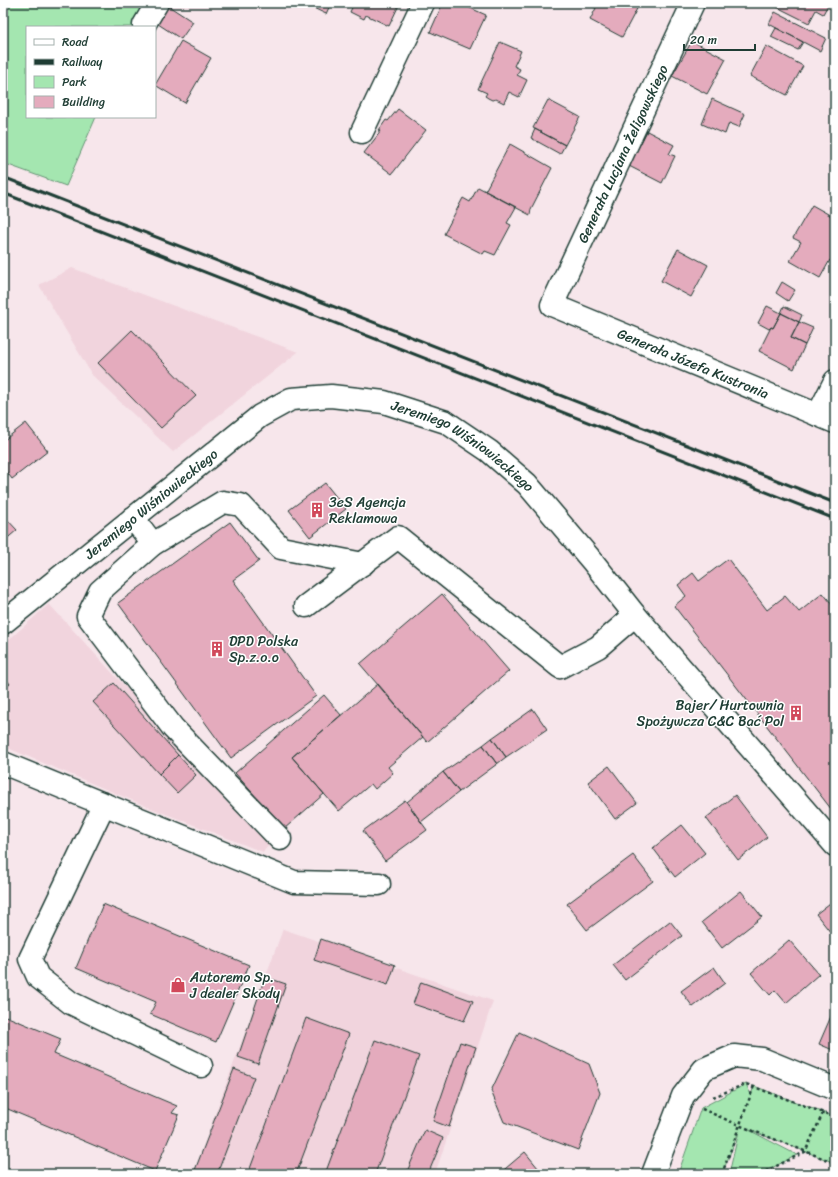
<svg xmlns="http://www.w3.org/2000/svg" width="838" height="1177" font-family="Sriracha,sans-serif">
<rect width="100%" height="100%" fill="#f7e6eb"/>
<filter id="ink" filterUnits="userSpaceOnUse"><feTurbulence type="fractalNoise" baseFrequency=".025" numOctaves="2"/><feDisplacementMap in="SourceGraphic" scale="8" xChannelSelector="R" yChannelSelector="G"/><feConvolveMatrix kernelMatrix="1 2 1 2 8 2 1 2 1" color-interpolation-filters="sRGB"/></filter>
<g filter="url(#ink)">
<path fill="#f1d4dd" d="M 72,268 L 298,352 L 173,452 L 92,375 L 39,285 Z
M 49,604 L 270,844 L 263,852 L 148,807 L 3,746 L 3,645 Z
M 283,929 L 493,1001 L 435,1174 L 193,1174 Z"/>
<path fill="#a4e6b0" stroke="#629272" d="M 3,3 L 147,3 L 135,27 L 27,27 L 27,117 L 96,117 L 66,186 L 3,163 Z
M 746,1084 L 751,1095 L 754,1086 L 835,1117 L 835,1163 L 747,1129 L 797,1155 L 760,1174 L 729,1174 L 739,1131 L 722,1174 L 678,1174 L 701,1108 Z"/>
<path fill="#e4abbd" stroke="#1f3d34" d="M 303,3 L 331,3 L 326,14 Z
M 354,3 L 400,3 L 389,26 L 366,15 L 364,19 L 350,12 Z
M 443,3 L 459,3 L 486,15 L 470,49 L 430,32 Z
M 594,3 L 640,3 L 622,37 L 590,20 L 596,8 L 592,6 Z
M 780,3 L 829,3 L 823,14 L 816,10 L 809,23 L 777,7 Z
M 167,5 L 193,22 L 181,39 L 155,22 Z
M 775,12 L 826,38 L 820,51 L 769,24 Z
M 776,28 L 803,42 L 798,50 L 771,37 Z
M 181,41 L 211,58 L 185,103 L 155,85 Z
M 692,41 L 726,59 L 707,94 L 672,76 Z
M 500,42 L 521,51 L 514,66 L 520,69 L 517,75 L 527,80 L 519,97 L 509,92 L 504,103 L 496,99 L 492,100 L 488,98 L 485,96 L 487,93 L 478,89 Z
M 766,46 L 803,66 L 787,95 L 750,76 Z
M 712,99 L 745,114 L 739,127 L 729,123 L 725,134 L 702,124 Z
M 548,100 L 580,117 L 565,145 L 533,128 Z
M 398,109 L 426,130 L 392,174 L 364,153 L 381,131 L 379,130 L 386,120 L 388,121 Z
M 535,129 L 565,145 L 560,154 L 531,138 Z
M 647,131 L 674,145 L 669,154 L 675,156 L 662,183 L 629,166 Z
M 510,144 L 552,168 L 531,209 L 530,215 L 485,191 Z
M 478,187 L 516,207 L 507,223 L 511,225 L 495,255 L 485,251 L 483,254 L 444,234 L 463,198 L 470,202 Z
M 812,205 L 835,218 L 835,260 L 834,262 L 830,260 L 820,278 L 790,261 L 801,242 L 793,238 Z
M 678,249 L 708,265 L 691,297 L 661,281 Z
M 782,282 L 795,290 L 788,301 L 776,293 Z
M 767,306 L 781,313 L 773,328 L 771,327 L 769,329 L 758,323 Z
M 784,306 L 802,315 L 799,322 L 781,313 Z
M 781,313 L 799,322 L 791,338 L 805,345 L 794,369 L 759,351 L 771,327 L 773,328 Z
M 799,322 L 813,328 L 805,345 L 791,338 Z
M 132,330 L 196,396 L 161,428 L 98,363 Z
M 26,423 L 48,451 L 12,479 L 3,467 L 3,441 Z
M 325,483 L 346,509 L 310,537 L 289,510 Z
M 3,515 L 17,530 L 3,542 Z
M 230,522 L 259,561 L 233,580 L 316,696 L 231,758 L 118,603 Z
M 728,559 L 767,610 L 785,596 L 799,612 L 823,593 L 835,608 L 835,814 L 674,606 L 686,596 L 678,585 L 693,573 L 699,581 Z
M 442,594 L 509,671 L 427,742 L 360,664 Z
M 3,675 L 10,684 L 3,690 Z
M 114,683 L 178,755 L 159,774 L 93,702 Z
M 378,684 L 423,737 L 388,767 L 393,773 L 375,789 L 371,784 L 339,811 L 292,757 Z
M 324,695 L 341,715 L 292,757 L 324,794 L 284,829 L 235,773 Z
M 533,709 L 547,729 L 506,757 L 492,738 Z
M 492,738 L 506,757 L 497,764 L 483,745 Z
M 483,745 L 497,764 L 459,792 L 443,772 Z
M 178,755 L 196,775 L 177,793 L 159,774 Z
M 609,766 L 637,803 L 615,819 L 588,782 Z
M 443,772 L 459,792 L 421,822 L 407,802 Z
M 735,795 L 767,837 L 738,860 L 706,818 Z
M 405,800 L 427,830 L 385,861 L 363,831 Z
M 682,825 L 705,853 L 675,877 L 653,848 Z
M 633,855 L 653,881 L 587,930 L 567,904 Z
M 741,891 L 762,917 L 722,948 L 702,922 Z
M 834,900 L 835,902 L 835,938 L 816,914 Z
M 103,904 L 249,965 L 216,1042 L 150,1014 L 156,1002 L 76,968 Z
M 670,921 L 682,936 L 625,980 L 613,965 Z
M 321,939 L 395,965 L 388,985 L 314,960 Z
M 789,940 L 819,974 L 786,1003 L 775,990 L 770,995 L 751,973 Z
M 714,967 L 725,983 L 693,1007 L 681,991 Z
M 265,977 L 286,984 L 258,1064 L 238,1057 Z
M 421,982 L 473,1001 L 464,1021 L 413,1004 Z
M 832,1014 L 835,1015 L 835,1051 L 819,1044 Z
M 3,1015 L 61,1039 L 54,1054 L 177,1106 L 172,1113 L 179,1115 L 155,1171 L 3,1107 Z
M 306,1018 L 349,1034 L 296,1174 L 248,1174 Z
M 519,1032 L 589,1064 L 600,1093 L 578,1150 L 504,1122 L 491,1091 Z
M 375,1040 L 419,1056 L 375,1174 L 325,1174 Z
M 460,1042 L 476,1047 L 449,1127 L 433,1121 Z
M 234,1069 L 254,1077 L 217,1174 L 205,1174 L 195,1170 Z
M 425,1130 L 443,1138 L 428,1174 L 406,1174 Z
M 525,1152 L 543,1174 L 499,1174 Z"/>
<g fill="none" stroke-linecap="round" stroke-linejoin="round">
<defs>
<g id="minor">
<path id="s1" d="M 693,3 L 552,305 L 835,422"/>
<path d="M 144,25 L 157,3"/>
<path d="M 362,132 L 423,3"/>
<path d="M 818,415 L 835,381"/>
<path d="M 133,518 L 153,544 L 223,502 L 241,505 L 281,548 L 363,564"/>
<path d="M 153,544 L 100,591 L 88,616 L 173,728 L 280,839"/>
<path d="M 306,606 L 398,537 L 560,667 L 598,647 L 635,615"/>
<path id="s2" d="M 3,623 L 260,416 L 291,399 L 331,396 L 384,402 L 446,422 L 489,451 L 527,484 L 593,562 L 635,615 L 835,845"/>
<path d="M 3,763 L 294,882 L 379,884"/>
<path d="M 104,804 L 30,959 L 38,977 L 71,1003 L 201,1066"/>
<path d="M 653,1174 L 683,1096 L 704,1069 L 734,1056 L 762,1059 L 835,1089"/>
</g>
</defs>
<use href="#minor" stroke="#1f3d34" stroke-width="25"/>
<path stroke="#1f3d34" stroke-width="2.5" stroke-dasharray="3 3" stroke-linecap="butt" d="M 713,1097 L 746,1084 L 835,1117
M 702,1109 L 741,1126 L 835,1163
M 722,1174 L 754,1086
M 760,1174 L 805,1152 L 823,1113"/>
<use href="#minor" stroke="#fff" stroke-width="22"/>
<path stroke="#1f3d34" stroke-width="3" d="M 3,177 L 835,503
M 3,193 L 835,519"/>
</g>
</g>
<defs>
<symbol id="building-bare" viewBox="-9 -9 18 18"><path d="M-4-6H4V6H1V3H-1V6H-4ZM-2.5-4.3h1.7v1.8h-1.7ZM.8-4.3h1.7v1.8H.8ZM-2.5-1h1.7V.8h-1.7ZM.8-1h1.7V.8H.8Z" fill="#d1495b" stroke="#fff" stroke-width="2.5" paint-order="stroke"/></symbol>
<symbol id="shop-bare" viewBox="-9 -9 18 18"><path d="M-5-2.5h2.3a2.7 3.5 0 0 1 5.4 0H5L5.5 6h-11ZM-1.5-2.5h3a1.5 2.3 0 0 0-3 0Z" fill="#d1495b" stroke="#fff" stroke-width="2.5" paint-order="stroke"/></symbol>
</defs>
<g fill-rule="evenodd">
<use href="#building-bare" x="306" y="499" width="22" height="22"/>
<use href="#building-bare" x="206" y="638" width="22" height="22"/>
<use href="#building-bare" x="785" y="702" width="22" height="22"/>
<use href="#shop-bare" x="167" y="974" width="22" height="22"/>
</g>
<g text-anchor="middle" dominant-baseline="central" stroke-width="3" stroke-linejoin="round" paint-order="stroke">
<g font-size="14" fill="#1f3d34" stroke="#fff">
<text transform="translate(623 154) rotate(-65)">Generała Lucjana Żeligowskiego</text>
<text stroke="none"><textPath href="#s1" startOffset="486">Generała Józefa Kustronia</textPath></text>
<text stroke="none"><textPath href="#s2" startOffset="550">Jeremiego Wiśniowieckiego</textPath></text>
<text stroke="none"><textPath href="#s2" startOffset="190">Jeremiego Wiśniowieckiego</textPath></text>
</g>
<g font-size="14" fill="#1f3d34" stroke="#fff" text-anchor="start">
<text x="329" y="502">3eS Agencja<tspan x="329" dy="16">Reklamowa</tspan></text>
<text x="229" y="641">DPD Polska<tspan x="229" dy="16">Sp.z.o.o</tspan></text>
<text x="784" y="705" text-anchor="end">Bajer/ Hurtownia<tspan x="784" dy="16">Spożywcza C&amp;C Bać Pol</tspan></text>
<text x="190" y="977">Autoremo Sp.<tspan x="190" dy="16">J dealer Skody</tspan></text>
</g>
</g>
<rect width="838" height="1177" fill="none" stroke="#fff" stroke-width="16"/>
<rect x="8" y="8" width="822" height="1161" fill="none" stroke="#1f3d34" stroke-width="1.5" filter="url(#ink)"/>
<rect x="26" y="26" width="130" height="92" fill="#ffffff" stroke="#a5b1ae"/>
<rect x="34" y="39" width="20" height="6" fill="#ffffff" stroke="#a5b1ae"/>
<text x="62" y="46" font-size="12" fill="#1f3d34">Road</text>
<rect x="34" y="59" width="20" height="6" fill="#1f3d34" stroke="#a5b1ae"/>
<text x="62" y="66" font-size="12" fill="#1f3d34">Railway</text>
<rect x="34" y="76" width="20" height="12" fill="#a4e6b0" stroke="#a5b1ae"/>
<text x="62" y="86" font-size="12" fill="#1f3d34">Park</text>
<rect x="34" y="96" width="20" height="12" fill="#e4abbd" stroke="#a5b1ae"/>
<text x="62" y="106" font-size="12" fill="#1f3d34">Building</text>
<path d="M684 44v6h71v-6" fill="none" stroke="#1f3d34" stroke-width="2"/>
<text x="690" y="44" font-size="12" fill="#1f3d34" stroke="#ffffff" stroke-width="3" paint-order="stroke">20 m</text>
</svg>
